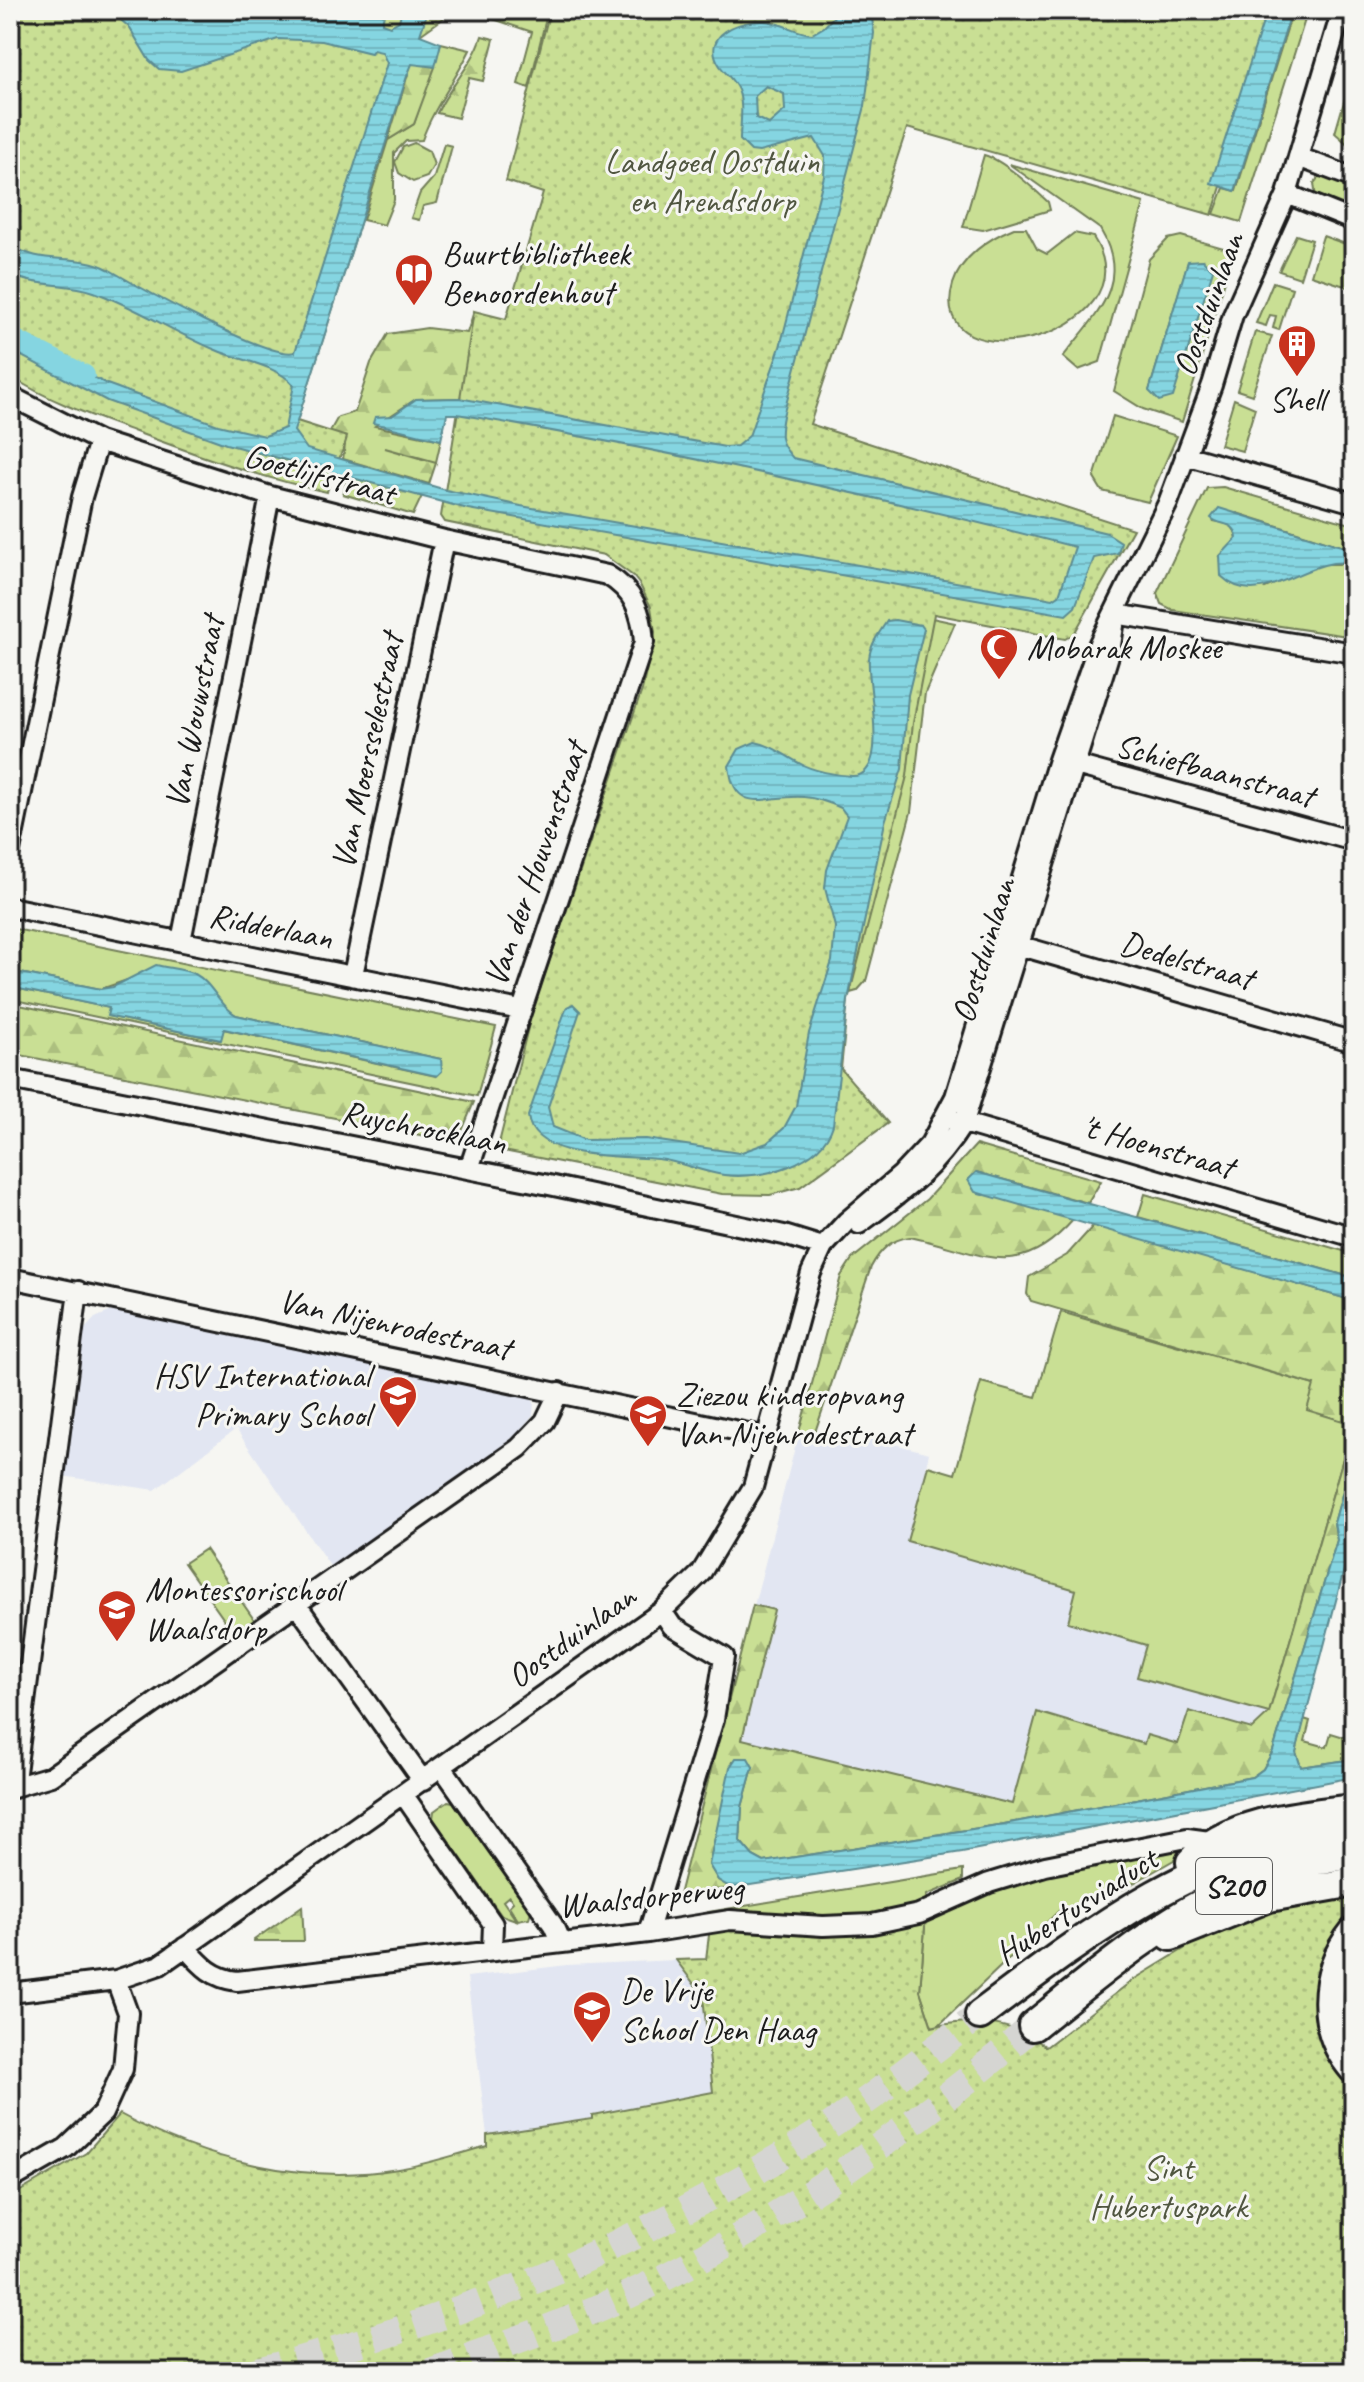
<svg xmlns="http://www.w3.org/2000/svg" width="1364" height="2382" font-family="Caveat,sans-serif">
<defs>
<pattern id="forest-firs" width="22" height="20" patternUnits="userSpaceOnUse" patternTransform="scale(2)"><rect width="22" height="20" fill="#c9df94"/><path d="M5 1l3.5 6h-7zM16 11l3.5 6h-7z" fill="#acbf7f"/></pattern>
<pattern id="park-dots" width="8" height="8" patternUnits="userSpaceOnUse" patternTransform="scale(2)"><rect width="8" height="8" fill="#c9df94"/><path d="M2 2h.1M6 6h.1" fill="none" stroke="#acbf7f" stroke-width="1.8" stroke-linecap="round"/></pattern>
<pattern id="water-rules" width="6" height="5" patternUnits="userSpaceOnUse" patternTransform="scale(2)"><rect width="6" height="5" fill="#85d5e1"/><path d="M0 2.5h6" fill="none" stroke="#72b6c0"/></pattern>
</defs>
<rect width="100%" height="100%" fill="#f6f6f2"/>
<filter id="ink" filterUnits="userSpaceOnUse"><feTurbulence type="fractalNoise" baseFrequency=".0125" numOctaves="2"/><feDisplacementMap in="SourceGraphic" scale="16" xChannelSelector="R" yChannelSelector="G"/><feConvolveMatrix kernelMatrix="1 2 1 2 8 2 1 2 1" color-interpolation-filters="sRGB"/></filter>
<g filter="url(#ink)">
<path fill="#e2e6f2" d="M 114,1310 L 256,1336 L 526,1394 L 534,1402 L 533,1415 L 511,1441 L 330,1566 L 236,1429 L 155,1490 L 62,1476 L 84,1330 L 95,1318 Z
M 1061,1312 L 1354,1398 L 1354,1474 L 1271,1775 L 750,1872 L 731,1888 L 679,1895 L 799,1432 L 864,1448 L 867,1437 L 929,1453 L 926,1466 L 955,1474 L 981,1382 L 1036,1398 Z
M 676,1960 L 703,1996 L 713,2092 L 592,2115 L 592,2119 L 577,2124 L 487,2135 L 467,1977 L 567,1965 Z"/>
<path fill="#c9df94" stroke="#727e58" stroke-width="2" fill-rule="evenodd" d="M 504,10 L 548,10 L 529,88 L 518,84 L 532,32 L 487,17 Z
M 1293,10 L 1308,10 L 1241,222 L 1214,214 L 1224,188 L 1236,191 Z
M 441,43 L 470,50 C 455,81 433,108 422,140 L 406,141 L 394,153 L 394,200 L 384,225 L 363,220 L 388,140 L 414,124 Z
M 1354,67 L 1354,150 L 1335,133 Z
M 414,143 L 429,151 L 434,165 L 427,177 L 413,182 L 399,173 L 395,162 L 403,147 Z
M 444,144 L 452,146 L 437,203 L 423,206 L 419,220 L 411,218 L 420,193 L 434,177 Z
M 984,155 C 1003,160 1032,187 1048,202 L 1050,210 L 983,230 L 963,227 Z
M 1009,164 L 1144,203 L 1100,362 L 1078,370 L 1063,357 C 1095,315 1133,284 1100,229 Z
M 1325,170 L 1354,182 L 1354,215 L 1316,199 L 1314,183 Z
M 1014,228 L 1026,228 L 1037,249 L 1047,254 L 1074,233 L 1093,237 C 1157,336 922,389 953,284 C 961,257 989,238 1014,228 Z
M 1296,235 L 1312,240 L 1300,278 L 1279,271 Z
M 1181,236 L 1234,251 L 1182,422 L 1143,409 L 1114,391 L 1149,259 L 1168,239 ZM 1203,260 L 1149,391 L 1188,262 Z
M 1323,236 L 1354,247 L 1354,289 L 1311,275 Z
M 1273,282 L 1292,288 L 1279,330 L 1273,328 L 1276,316 L 1270,315 L 1266,326 L 1256,323 Z
M 1255,332 L 1272,336 L 1252,395 L 1237,390 Z
M 1234,399 L 1255,408 L 1242,451 L 1220,445 Z
M 1113,416 L 1177,436 L 1148,502 L 1102,491 L 1094,478 Z
M 1223,487 L 1354,525 L 1354,550 L 1237,513 L 1213,521 C 1227,523 1235,524 1237,539 L 1220,556 L 1265,588 L 1320,564 L 1354,564 L 1354,637 L 1173,610 L 1161,604 L 1157,593 L 1207,488 Z
M 877,606 L 955,623 L 925,693 L 911,812 L 866,981 L 857,991 L 850,993 L 882,844 Z
M 10,928 L 496,1027 L 477,1096 L 10,999 L 10,987 L 110,1008 L 108,1016 L 220,1040 L 223,1029 L 436,1076 L 441,1059 L 236,1015 L 223,1008 L 204,981 L 127,980 L 101,989 L 10,971 Z
M 1145,1194 L 1354,1254 L 1354,1278 L 1138,1217 Z
M 1061,1312 L 1314,1385 L 1353,1424 L 1269,1713 L 1137,1677 L 1146,1645 L 1068,1622 L 1076,1590 L 907,1541 L 928,1466 L 955,1474 L 981,1382 L 1036,1397 Z
M 205,1549 L 255,1621 L 235,1635 L 184,1563 Z
M 1304,1719 L 1310,1721 L 1305,1741 L 1327,1747 L 1331,1733 L 1354,1740 L 1354,1759 L 1301,1767 L 1296,1752 Z
M 448,1801 L 453,1802 L 531,1911 L 529,1918 L 518,1920 L 509,1906 L 513,1902 L 509,1896 L 503,1901 L 516,1920 L 501,1915 L 433,1818 L 434,1811 Z
M 1189,1843 L 1193,1849 L 1123,1889 L 1097,1894 L 1068,1914 L 1062,1908 L 939,2025 L 932,2027 L 920,1991 L 926,1914 L 1019,1879 Z
M 963,1870 L 963,1880 L 927,1895 L 924,1904 L 865,1919 L 709,1917 L 708,1912 Z"/>
<path fill="url(#forest-firs)" stroke="#727e58" stroke-width="2" d="M 482,36 L 494,39 L 483,81 L 469,78 L 458,118 L 437,113 C 450,85 473,65 482,36 Z
M 417,63 L 435,67 L 414,124 L 388,140 L 411,64 Z
M 474,311 L 678,438 L 459,398 L 416,399 L 375,426 L 441,440 L 436,462 L 385,448 L 436,463 L 429,484 L 343,459 L 345,445 L 307,427 L 329,433 L 338,417 L 355,412 L 371,363 L 388,334 L 427,328 L 467,333 Z
M 348,476 L 422,496 L 413,515 L 343,494 Z
M 10,1003 L 474,1102 L 460,1136 L 445,1140 L 10,1053 Z
M 976,1145 L 1101,1181 L 1088,1203 L 976,1172 L 1032,1207 L 1074,1219 C 1017,1284 983,1252 910,1237 C 891,1239 880,1250 871,1267 L 814,1435 L 799,1432 L 841,1276 L 852,1259 L 927,1199 Z
M 1094,1225 L 1354,1301 L 1354,1452 L 1334,1523 L 1337,1540 L 1273,1751 L 1263,1769 L 1252,1777 L 1004,1824 L 764,1862 L 753,1856 L 740,1841 L 742,1807 L 753,1767 L 733,1761 L 709,1864 L 718,1880 L 731,1888 L 679,1895 L 753,1605 L 774,1610 L 742,1739 L 1012,1804 L 1037,1712 L 1144,1744 L 1147,1735 L 1178,1744 L 1189,1711 L 1252,1729 L 1269,1713 L 1353,1424 L 1307,1410 L 1314,1385 L 1031,1301 L 1027,1294 L 1029,1277 L 1067,1255 Z
M 302,1906 L 304,1941 L 254,1941 L 254,1940 Z"/>
<path fill="url(#park-dots)" stroke="#727e58" stroke-width="2" d="M 10,10 L 455,10 L 420,35 L 297,421 L 347,437 C 342,457 331,472 327,492 C 261,478 197,455 133,431 C 92,416 47,400 10,376 Z
M 550,10 L 1277,10 L 1212,215 L 907,128 L 810,424 L 1133,529 L 1074,634 L 1065,639 L 934,614 L 913,723 L 907,776 L 848,1000 L 841,1069 L 888,1123 L 800,1187 L 770,1195 L 722,1194 L 504,1151 L 499,1143 L 532,1012 L 642,690 L 655,632 L 651,607 L 640,585 L 633,576 L 604,555 L 445,522 L 441,516 L 474,311 L 506,319 L 543,193 L 506,181 Z
M 1354,1891 L 1354,1918 L 1326,1958 L 1350,1970 L 1354,1961 L 1354,2372 L 10,2372 L 10,2197 L 86,2153 L 120,2114 C 203,2160 303,2185 398,2169 C 428,2164 458,2154 487,2146 L 487,2135 L 592,2119 L 592,2115 L 713,2092 L 703,1996 L 676,1960 L 706,1959 L 710,1927 L 926,1914 L 920,1991 L 932,2027 C 970,2018 1015,2021 1046,2047 L 1133,1980 L 1202,1938 L 1261,1909 Z"/>
<path fill="url(#water-rules)" stroke="#5b8b92" stroke-width="2" fill-rule="evenodd" d="M 109,10 L 371,10 L 384,14 L 382,23 L 390,26 L 399,21 L 402,10 L 428,10 L 420,35 L 441,43 L 435,67 L 412,64 L 407,76 L 294,431 L 307,449 L 446,490 L 521,506 L 1053,599 L 1059,595 L 1075,547 C 870,494 665,450 457,414 L 447,414 L 441,440 L 373,423 L 375,417 L 392,416 L 416,399 L 459,398 L 725,447 L 737,446 L 749,436 L 780,347 L 824,176 L 825,156 L 814,138 L 759,152 L 751,151 L 740,140 C 740,124 744,105 738,90 C 734,80 726,74 720,66 C 699,34 741,20 764,21 C 782,22 795,33 812,34 L 824,27 L 840,10 L 871,10 L 874,33 L 865,106 L 783,416 C 779,436 779,443 793,458 L 1107,533 L 1121,542 L 1118,553 L 1094,558 L 1075,607 L 1066,615 L 468,509 L 226,444 L 107,401 L 10,350 L 10,336 L 107,384 L 218,425 L 265,436 L 285,428 L 294,385 C 275,364 241,361 216,350 C 175,333 136,307 94,292 C 66,282 37,288 10,274 L 10,243 C 37,267 77,252 108,269 C 137,286 271,361 295,352 L 387,63 L 382,52 L 373,50 L 371,53 L 322,41 L 278,39 L 181,71 L 159,69 L 149,60 L 129,27 ZM 766,86 L 784,94 L 785,110 L 769,124 L 756,118 L 755,96 Z
M 1267,10 L 1292,10 L 1235,191 L 1211,183 Z
M 1203,260 L 1213,270 L 1173,397 L 1159,401 L 1149,391 L 1188,261 Z
M 1219,508 L 1354,550 L 1354,564 C 1307,552 1262,615 1221,576 L 1220,556 L 1237,538 C 1235,520 1221,527 1211,518 Z
M 895,620 L 921,625 L 924,629 L 908,695 L 902,769 L 885,822 L 848,1000 L 833,1125 C 821,1164 762,1180 724,1175 C 702,1172 681,1162 658,1159 C 625,1155 533,1162 528,1116 L 563,1017 L 567,1007 L 573,1004 L 580,1011 L 548,1107 L 553,1127 L 585,1140 L 646,1139 L 739,1153 L 767,1143 L 784,1128 L 796,1106 L 809,1033 L 832,961 L 835,927 L 825,888 L 827,870 L 847,816 L 841,808 C 830,803 817,798 804,797 C 770,793 735,819 729,766 L 739,749 L 755,742 C 772,745 784,755 799,763 C 813,771 836,775 852,776 C 892,777 866,683 869,659 C 870,645 879,633 887,621 Z
M 156,965 C 168,968 184,969 195,974 C 212,983 219,1005 236,1015 L 441,1059 L 442,1071 L 437,1076 L 224,1029 L 221,1040 L 107,1016 L 109,1008 L 10,987 L 10,971 L 101,989 L 113,987 Z
M 976,1172 L 1354,1278 L 1354,1301 L 975,1192 L 968,1180 Z
M 1354,1452 L 1354,1532 L 1296,1752 L 1301,1767 L 1354,1759 L 1354,1777 L 962,1852 L 731,1888 L 718,1880 L 709,1865 L 730,1767 L 736,1758 L 748,1758 L 753,1767 L 742,1807 L 740,1841 L 753,1856 L 764,1862 L 1004,1824 L 1252,1777 L 1263,1769 L 1273,1751 L 1337,1540 L 1334,1523 Z"/>
<g fill="none" stroke-linecap="round" stroke-linejoin="round">
<path stroke="#85d5e1" stroke-width="20" d="M 10,337 L 85,375"/>
<path stroke="#d5d5d2" stroke-width="28" stroke-dasharray="28 14" stroke-linecap="butt" d="M 253,2372 C 451,2323 623,2252 798,2146 C 862,2108 920,2059 980,2015
M 430,2372 C 496,2347 565,2324 628,2295 C 775,2226 910,2131 1033,2026"/>
<defs>
<path id="street" d="M 1298,157 L 1354,178
M 1287,194 L 1354,221
M 10,396 L 99,441 L 270,496 L 444,540 L 607,575 C 634,591 642,612 644,642 L 469,1169
M 1185,455 L 1354,503
M 1115,614 L 1354,653
M 1065,762 L 1354,841
M 10,851 L 82,497 L 99,441
M 10,907 L 520,1010
M 181,941 L 270,496
M 1007,942 L 1354,1042
M 353,975 L 444,540
M 10,1079 L 549,1185 L 784,1235 L 823,1247
M 954,1120 L 1354,1237
M 859,1224 C 904,1191 933,1171 964,1122 L 1110,652 L 1114,626
M 10,1278 L 767,1437
M 297,1605 L 423,1781
M 442,1767 L 553,1925 L 561,1943
M 10,1788 L 51,1776 L 519,1448 L 545,1421 L 559,1392
M 14,1788 L 78,1291
M 403,1794 L 493,1924 L 492,1950
M 648,1933 L 714,1719 L 724,1657 L 672,1626 L 662,1611
M 185,1947 C 202,1966 212,1978 237,1981 L 648,1933 L 730,1920 L 823,1926 L 872,1924 L 919,1914 L 989,1883 L 1045,1866 L 1187,1838 L 1217,1842
M 10,1993 L 116,1980 L 160,1965 L 662,1611 L 701,1573 L 753,1487 L 811,1273 L 823,1247 L 847,1221 L 902,1174 L 930,1144 L 955,1097 L 1058,760 L 1099,643 L 1168,503 L 1212,385 L 1233,315 L 1287,194 L 1342,10
M 10,2180 L 66,2148 L 103,2113 L 123,2069 L 128,2013 L 116,1980"/>
<path id="primary" d="M 1191,1862 C 1227,1821 1302,1815 1354,1809
M 1354,1932 C 1322,1972 1320,2030 1354,2069
M 1171,1936 L 1269,1897 L 1354,1882
M 980,2015 C 1093,1929 1207,1843 1354,1829
M 1033,2026 C 1130,1948 1224,1867 1354,1854"/>
</defs>
<use href="#street" stroke="#1c1c1c" stroke-width="24"/>
<use href="#primary" stroke="#1c1c1c" stroke-width="34"/>
<use href="#street" stroke="#f6f6f2" stroke-width="18"/>
<use href="#primary" stroke="#f6f6f2" stroke-width="28"/>
</g>
</g>
<defs>
<symbol id="library-pin" viewBox="-11 -11 22 30"><path d="M0 17L-7.5 6A9.5 9.5 0 1 1 7.5 6Z" fill="#c8321e" stroke="#f6f6f2"/><path d="M-6-4Q-3-5.5-.7-3.5V5Q-3 3-6 4ZM6-4Q3-5.5 .7-3.5V5Q3 3 6 4Z" fill="#fff"/></symbol>
<symbol id="building-pin" viewBox="-11 -11 22 30"><path d="M0 17L-7.5 6A9.5 9.5 0 1 1 7.5 6Z" fill="#c8321e" stroke="#f6f6f2"/><path d="M-4-6H4V6H1V3H-1V6H-4ZM-2.5-4.3h1.7v1.8h-1.7ZM.8-4.3h1.7v1.8H.8ZM-2.5-1h1.7V.8h-1.7ZM.8-1h1.7V.8H.8Z" fill="#fff"/></symbol>
<symbol id="mosque-pin" viewBox="-11 -11 22 30"><path d="M0 17L-7.5 6A9.5 9.5 0 1 1 7.5 6Z" fill="#c8321e" stroke="#f6f6f2"/><path d="M3.5-4.9A6 6 0 1 0 3.5 4.9A5 5 0 1 1 3.5-4.9Z" fill="#fff"/></symbol>
<symbol id="school-pin" viewBox="-11 -11 22 30"><path d="M0 17L-7.5 6A9.5 9.5 0 1 1 7.5 6Z" fill="#c8321e" stroke="#f6f6f2"/><path d="M0-5L7-2L0 1L-7-2ZM-4 1L0 2.5L4 1V4Q0 6-4 4Z" fill="#fff"/></symbol>
</defs>
<g fill-rule="evenodd">
<use href="#library-pin" x="392" y="251" width="44" height="60"/>
<use href="#building-pin" x="1275" y="322" width="44" height="60"/>
<use href="#mosque-pin" x="977" y="625" width="44" height="60"/>
<use href="#school-pin" x="376" y="1373" width="44" height="60"/>
<use href="#school-pin" x="626" y="1392" width="44" height="60"/>
<use href="#school-pin" x="95" y="1587" width="44" height="60"/>
<use href="#school-pin" x="570" y="1988" width="44" height="60"/>
</g>
<g text-anchor="middle" dominant-baseline="central" stroke-width="6" stroke-linejoin="round" paint-order="stroke">
<rect fill="#f6f6f2" stroke="#5d5d5c" stroke-width="2" x="1196" y="1858" width="76" height="56" rx="6"/>
<g font-size="32" font-weight="bold" fill="#1c1c1c">
<text x="1234" y="1886">S200</text>
</g>
<g font-size="34" fill="#505640" stroke="#f6f6f2">
<text x="712" y="161">Landgoed Oostduin<tspan x="712" dy="39">en Arendsdorp</tspan></text>
<text x="1168" y="2167">Sint<tspan x="1168" dy="39">Hubertuspark</tspan></text>
</g>
<g font-size="34" fill="#1c1c1c" stroke="#f6f6f2" text-anchor="start">
<text x="442" y="253">Buurtbibliotheek<tspan x="442" dy="39">Benoordenhout</tspan></text>
<text x="1297" y="399" text-anchor="middle">Shell</text>
<text x="1027" y="647">Mobarak Moskee</text>
<text x="370" y="1375" text-anchor="end">HSV International<tspan x="370" dy="39">Primary School</tspan></text>
<text x="676" y="1394">Ziezou kinderopvang<tspan x="676" dy="39">Van Nijenrodestraat</tspan></text>
<text x="145" y="1589">Montessorischool<tspan x="145" dy="39">Waalsdorp</tspan></text>
<text x="620" y="1990">De Vrije<tspan x="620" dy="39">School Den Haag</tspan></text>
</g>
<g font-size="34" fill="#1c1c1c" stroke="#f6f6f2">
<text transform="translate(1208 304) rotate(-70)">Oostduinlaan</text>
<text transform="translate(320 474) rotate(15)">Goetlijfstraat</text>
<text transform="translate(194 712) rotate(-79)">Van Wouwstraat</text>
<text transform="translate(367 751) rotate(-78)">Van Moersselestraat</text>
<text transform="translate(1215 770) rotate(15)">Schiefbaanstraat</text>
<text transform="translate(535 864) rotate(-71)">Van der Houvenstraat</text>
<text transform="translate(271 926) rotate(11)">Ridderlaan</text>
<text transform="translate(983 950) rotate(-73)">Oostduinlaan</text>
<text transform="translate(1187 960) rotate(16)">Dedelstraat</text>
<text transform="translate(424 1127) rotate(11)">Ruychrocklaan</text>
<text transform="translate(1158 1146) rotate(16)">'t Hoenstraat</text>
<text transform="translate(395 1324) rotate(12)">Van Nijenrodestraat</text>
<text transform="translate(571 1636) rotate(-36)">Oostduinlaan</text>
<text transform="translate(651 1896) rotate(-6)">Waalsdorperweg</text>
<text transform="translate(1076 1906) rotate(-33)">Hubertusviaduct</text>
</g>
</g>
<rect width="1364" height="2382" fill="none" stroke="#f6f6f2" stroke-width="40"/>
<rect x="20" y="20" width="1324" height="2342" fill="none" stroke="#1c1c1c" stroke-width="3" filter="url(#ink)"/>
</svg>
